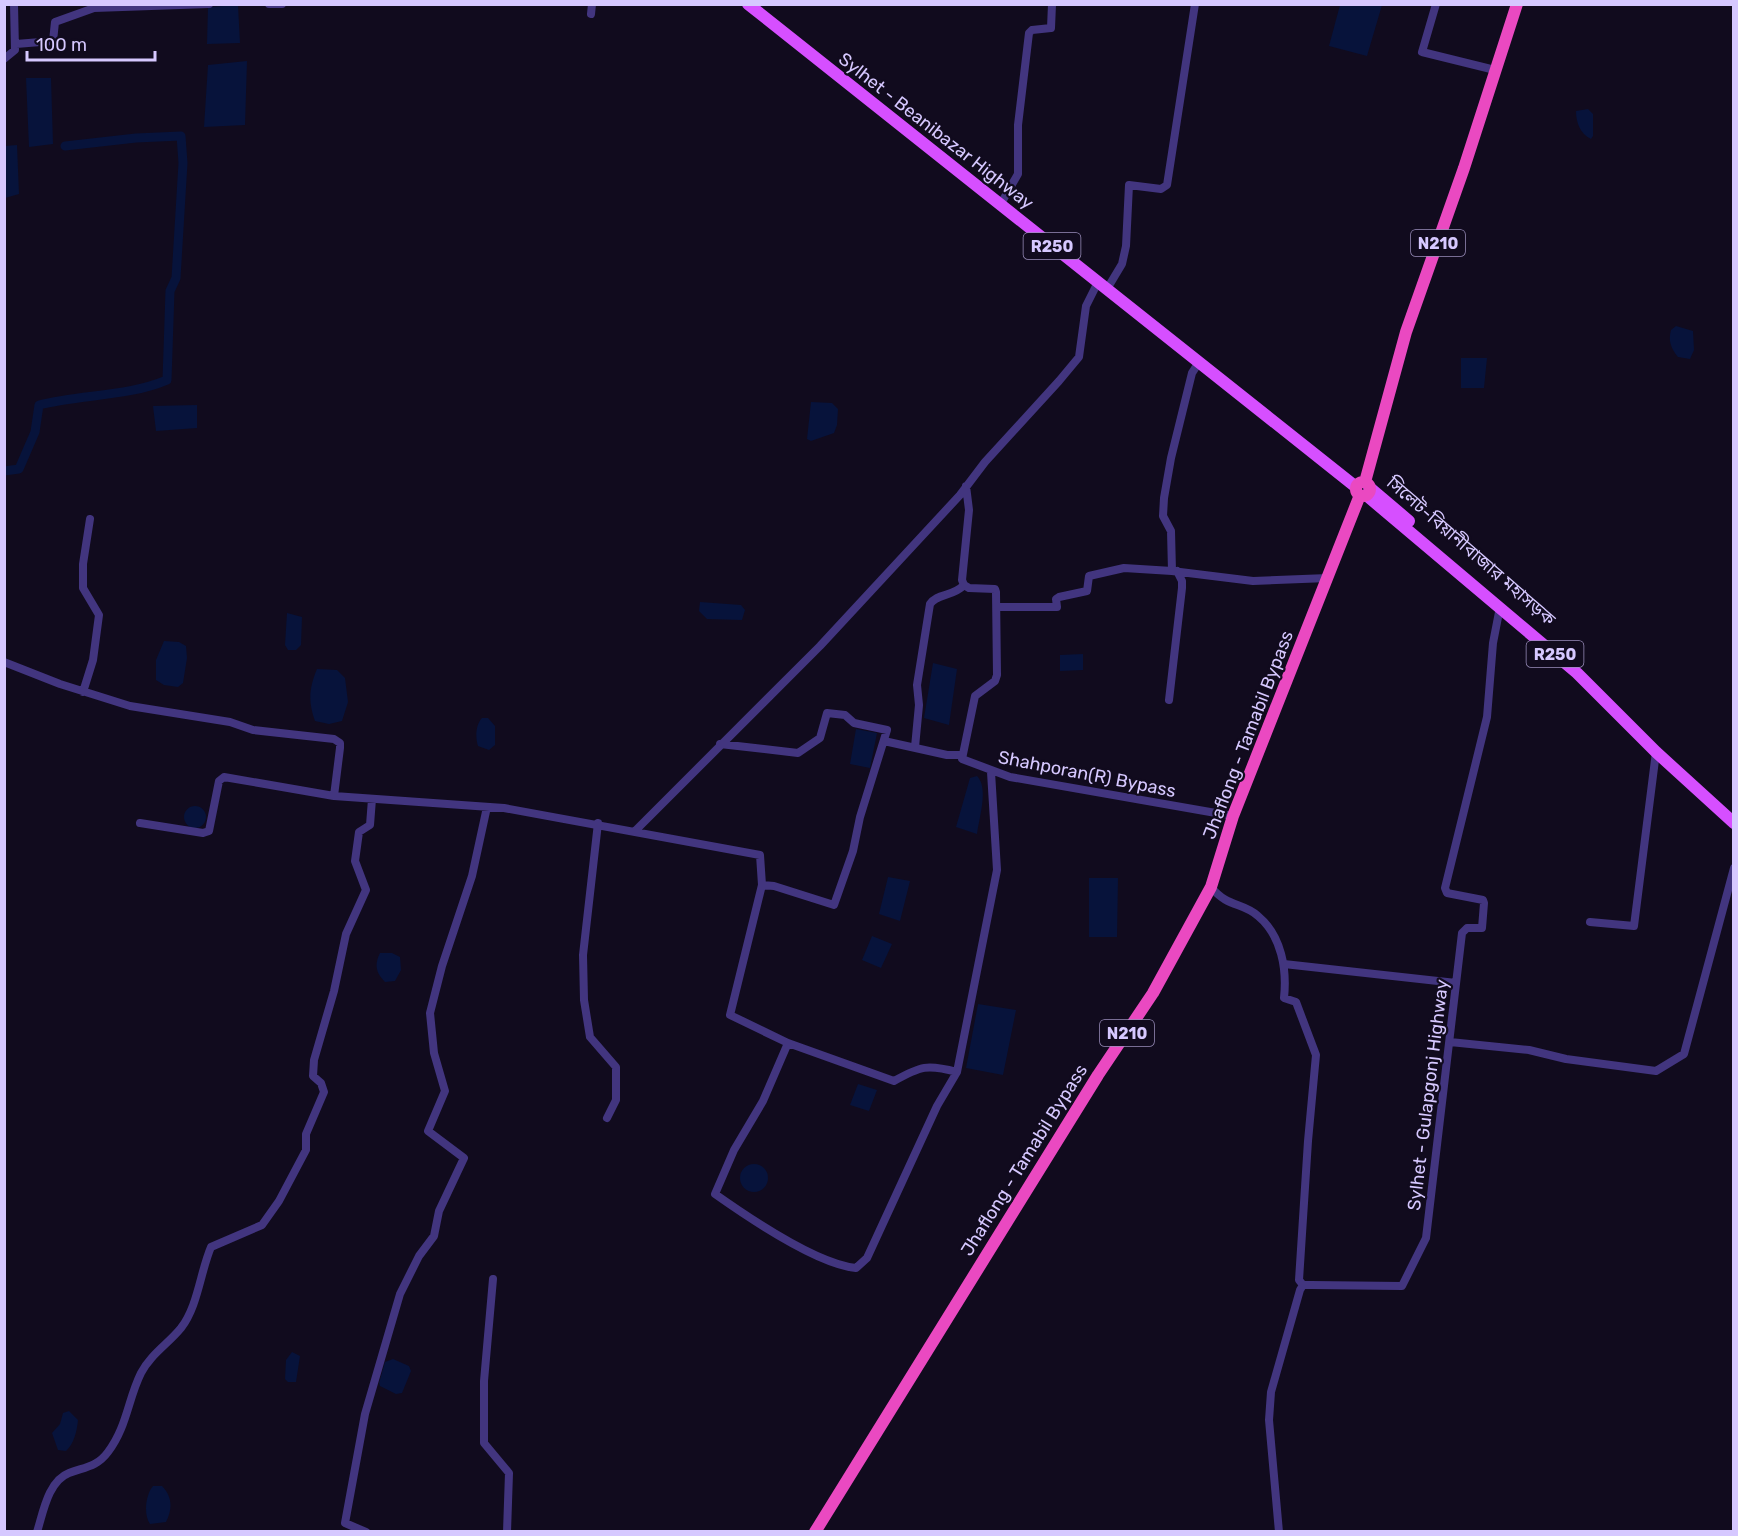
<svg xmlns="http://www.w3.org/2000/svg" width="1738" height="1536" font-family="Rubik,'Noto Sans Bengali',sans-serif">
<rect width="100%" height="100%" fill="#110b1e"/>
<path fill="#07133b" d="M 238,5 L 240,43 L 207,44 L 208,7 Z
M 1340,5 L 1382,5 L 1367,56 L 1329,46 Z
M 247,61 L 245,125 L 204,127 L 208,65 Z
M 26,78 L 51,78 L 53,144 L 29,147 Z
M 1588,109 L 1593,114 L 1593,136 L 1591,139 C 1580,134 1576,122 1576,111 Z
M 17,145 L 19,194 L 5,198 L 5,146 Z
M 1676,326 L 1693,331 L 1694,350 L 1690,359 L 1678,357 C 1671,348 1668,341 1671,330 Z
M 1461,358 L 1487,358 L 1484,388 L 1461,388 Z
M 811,402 L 832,403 L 838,409 L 837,425 L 834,433 L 811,441 L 807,439 Z
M 197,405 L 197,428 L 156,431 L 153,406 Z
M 700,602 L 741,605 L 745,610 L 742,620 L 707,619 L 699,611 Z
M 287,613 L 302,617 L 301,645 L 296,650 L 288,650 L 285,645 Z
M 164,641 L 179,642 L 186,646 L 187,658 L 183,683 L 178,687 L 164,685 L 156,680 L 156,660 Z
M 1083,654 L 1083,670 L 1060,671 L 1060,655 Z
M 933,663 L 957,669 L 949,725 L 924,718 Z
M 317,669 L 337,670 L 345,678 L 348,702 L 342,721 L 329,724 L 315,721 C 308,702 309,688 317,669 Z
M 482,718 L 488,718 L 495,726 L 495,745 L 489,750 L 478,746 C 475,737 476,724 482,718 Z
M 856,729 L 877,733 L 870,768 L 850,764 Z
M 977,776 C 989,788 979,818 977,834 L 956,827 L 970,778 Z
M184 817a11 11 0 1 1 22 0a11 11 0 1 1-22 0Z
M 888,877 L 910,881 L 900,921 L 879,914 Z
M 1089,878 L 1118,878 L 1117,937 L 1089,937 Z
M 872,936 L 892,944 L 881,968 L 862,960 Z
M 380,953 L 392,953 L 400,957 L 401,970 L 395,981 L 385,982 C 376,973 374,965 380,953 Z
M 978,1004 L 1016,1010 L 1003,1075 L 966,1068 Z
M 858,1084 L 877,1090 L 869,1111 L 850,1105 Z
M740 1178a14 14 0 1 1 28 0a14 14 0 1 1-28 0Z
M 292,1352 L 300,1356 L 296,1382 L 288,1382 L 285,1379 L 286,1360 Z
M 393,1359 L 409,1366 L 411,1371 L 402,1393 L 396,1394 L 380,1386 L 379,1383 L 385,1362 Z
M 69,1411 L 78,1420 C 77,1431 74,1444 66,1451 L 58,1450 L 52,1433 L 60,1424 L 63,1413 Z
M 153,1486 L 162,1486 C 172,1496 173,1509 166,1522 L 150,1524 C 143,1514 146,1494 153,1486 Z"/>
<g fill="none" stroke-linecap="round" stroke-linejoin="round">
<path stroke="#07133b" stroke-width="2" d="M 144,1532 L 144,1531"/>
<path stroke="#07133b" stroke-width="9" d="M 4,471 L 19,469 L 35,432 L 39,405 C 81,394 127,397 167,380 L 170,291 L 176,278 L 183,163 L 181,136 L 136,138 L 65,146"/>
<path stroke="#42357f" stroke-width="8" d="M 269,4 L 282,4
M 1436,4 L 1422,52 L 1495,70
M 591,14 L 592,4
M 16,44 L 53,41 L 55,22 L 94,8 L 209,4
M 4,59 L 15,50 L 14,4
M 1003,200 L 1018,174 L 1018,125 L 1029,33 L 1032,30 L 1051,28 L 1052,4
M 1110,284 L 1122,264 L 1126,246 L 1129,185 L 1161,189 L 1167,185 L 1195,4
M 1199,362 L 1192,373 L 1171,458 L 1164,498 L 1163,516 L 1171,531 L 1172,571 L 1253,581 L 1328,578
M 966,486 L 969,510 L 962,580 L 964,585 L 969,588 L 995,589 L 996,592 L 997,675 L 995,681 L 975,696 L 962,759 L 1010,777 L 1233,816
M 997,607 L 1057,607 L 1056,599 L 1059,597 L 1087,591 L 1089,576 L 1124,568 L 1172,571
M 4,662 L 60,684 L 130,706 L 230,722 L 253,730 L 334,739 L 340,743 L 340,748 L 334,796
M 83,692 L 93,660 L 99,615 L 83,588 L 83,564 L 90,519
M 1169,700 L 1182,588 L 1182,581 L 1177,571
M 884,741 L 947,755 L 962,755
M 720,744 L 798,753 L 820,738 L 827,713 L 845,715 L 854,723 L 887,730 L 860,817 L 853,851 L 834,905 L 774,886 L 762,885
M 915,747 L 919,705 L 917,685 L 930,604 C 937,593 953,597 964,585
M 140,823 L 203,833 L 209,831 L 219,781 L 224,777 L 334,796 L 504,808 L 760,855 L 762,885 L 730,1015 L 788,1043 L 894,1081 C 921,1066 927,1064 957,1072
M 598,823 L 583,955 L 584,1000 L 590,1037 L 616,1067 L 616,1100 L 607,1118
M 635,831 L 820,646 L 960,495 L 985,462 L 1059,381 L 1079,357 L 1086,306 L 1098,282
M 1211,887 C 1228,908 1242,902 1258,916 C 1282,936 1287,970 1284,998 L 1296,1002 L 1316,1055 L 1308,1141 L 1299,1280 L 1303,1285
M 1590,922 L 1634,926 L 1656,752
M 1284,964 L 1456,983
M 1450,1042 L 1529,1050 L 1566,1059 L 1656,1071 L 1684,1054 L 1734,868
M 788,1043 L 763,1101 L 734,1150 L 715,1194 C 749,1218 816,1264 856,1268 L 867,1258 L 937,1106 L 957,1072 L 997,870 L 991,772
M 493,1279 L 484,1381 L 484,1443 L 509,1473 L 507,1532
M 37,1532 C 43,1513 48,1481 69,1473 C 85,1467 97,1467 108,1452 C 127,1427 128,1399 141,1373 C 151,1354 168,1344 181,1328 C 198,1306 200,1273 211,1247 L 262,1225 L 279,1201 L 306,1150 L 306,1134 L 324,1092 L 321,1083 L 313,1076 L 314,1060 L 334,991 L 346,934 L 366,890 L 355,861 L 359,832 L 370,825 L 372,799
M 366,1532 L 345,1523 L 365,1414 L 400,1294 L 419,1256 L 434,1236 L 439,1211 L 464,1158 L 428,1131 L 445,1091 L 434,1053 L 430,1013 L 442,966 L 472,876 L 487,807
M 1279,1532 L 1269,1420 L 1271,1392 L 1300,1290 L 1303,1285 L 1311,1285 L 1402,1286 L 1426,1238 L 1462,933 L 1467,928 L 1482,928 L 1484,903 L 1483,900 L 1447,893 L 1445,888 L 1487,717 L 1493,643 L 1500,607"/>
<path stroke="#d64fff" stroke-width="12" d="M 748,4 L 1356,487
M 1369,487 L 1409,521
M 1366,495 L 1577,673 L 1656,752 L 1734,823"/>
<path stroke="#ea49c1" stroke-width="12" d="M 1365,482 L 1406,332 L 1464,168 L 1517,4
M1356 489a7 7 0 1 1 14 0a7 7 0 1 1-14 0Z
M 815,1532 L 1098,1075 L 1153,993 L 1211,887 L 1233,816 L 1360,495"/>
</g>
<g text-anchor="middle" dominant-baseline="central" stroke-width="4.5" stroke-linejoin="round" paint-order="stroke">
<g fill="#110b1e" stroke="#9b8fbc" stroke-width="1.5">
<rect x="1411" y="230" width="54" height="26" rx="4.5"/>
<rect x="1023.5" y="233" width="57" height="26" rx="4.5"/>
<rect x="1526.5" y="641" width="57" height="26" rx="4.5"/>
<rect x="1100" y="1020" width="54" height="26" rx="4.5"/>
</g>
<g font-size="16" font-weight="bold" fill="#d6c8ff">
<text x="1438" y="243">N210</text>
<text x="1052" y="246">R250</text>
<text x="1555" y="654">R250</text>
<text x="1127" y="1033">N210</text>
</g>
<g font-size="18" fill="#d6c8ff" stroke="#110b1e">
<text transform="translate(936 131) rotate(38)">Sylhet - Beanibazar Highway</text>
<text transform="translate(1471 551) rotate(41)">সিলেট-বিয়ানীবাজার মহাসড়ক</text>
<text transform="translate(1248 735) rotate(-69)">Jhaflong - Tamabil Bypass</text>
<text transform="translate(1087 774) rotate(11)">Shahporan(R) Bypass</text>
<text transform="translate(1428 1095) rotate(-83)">Sylhet - Gulapgonj Highway</text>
<text transform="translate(1024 1160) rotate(-58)">Jhaflong - Tamabil Bypass</text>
</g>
</g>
<rect width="1738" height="1536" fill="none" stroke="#d6c8ff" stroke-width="12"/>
<path d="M27 51v9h128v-9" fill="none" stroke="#d6c8ff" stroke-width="3"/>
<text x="36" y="51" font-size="18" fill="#d6c8ff" stroke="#110b1e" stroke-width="4.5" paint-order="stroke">100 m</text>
</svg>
